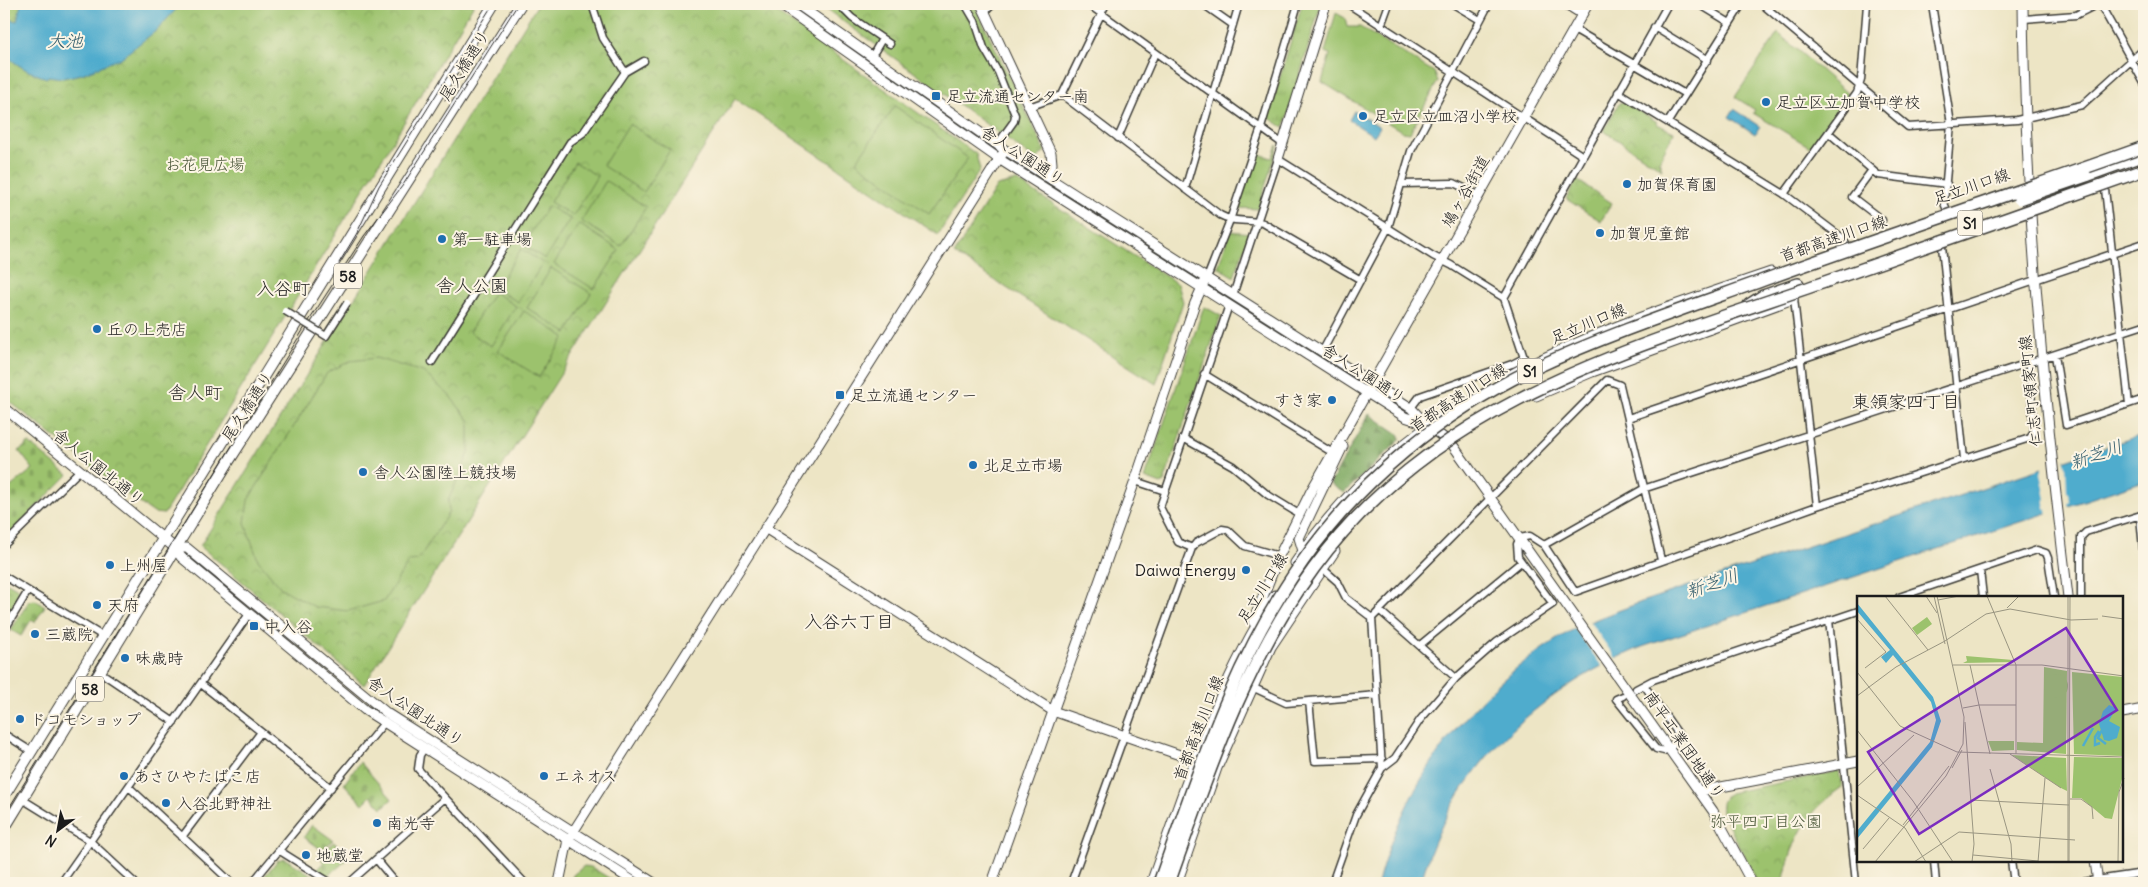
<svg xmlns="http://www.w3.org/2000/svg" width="2148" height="887" font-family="Delius,'Klee One',sans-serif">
<defs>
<pattern id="grass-tufts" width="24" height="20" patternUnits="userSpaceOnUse" patternTransform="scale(1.25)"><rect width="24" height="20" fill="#9cc26d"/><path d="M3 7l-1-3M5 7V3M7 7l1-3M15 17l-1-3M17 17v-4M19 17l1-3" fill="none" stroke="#86a65e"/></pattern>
<pattern id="forest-firs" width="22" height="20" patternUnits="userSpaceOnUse" patternTransform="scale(1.25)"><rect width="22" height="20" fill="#7da860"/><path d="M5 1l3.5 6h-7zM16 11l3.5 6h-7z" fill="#66884e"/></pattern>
<pattern id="cemetery-stones" width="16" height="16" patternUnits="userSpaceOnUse" patternTransform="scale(1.25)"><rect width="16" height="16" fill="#9cc26d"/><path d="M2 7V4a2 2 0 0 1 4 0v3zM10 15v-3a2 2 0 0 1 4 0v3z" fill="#86a65e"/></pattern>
<pattern id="park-crowns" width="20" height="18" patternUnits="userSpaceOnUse" patternTransform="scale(1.25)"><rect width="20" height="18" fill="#9cc26d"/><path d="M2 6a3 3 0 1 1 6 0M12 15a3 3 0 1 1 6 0" fill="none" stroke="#86a65e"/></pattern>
</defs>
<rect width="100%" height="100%" fill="#fcf5e5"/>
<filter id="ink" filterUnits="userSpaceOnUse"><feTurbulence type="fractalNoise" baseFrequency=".02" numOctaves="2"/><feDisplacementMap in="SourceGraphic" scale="10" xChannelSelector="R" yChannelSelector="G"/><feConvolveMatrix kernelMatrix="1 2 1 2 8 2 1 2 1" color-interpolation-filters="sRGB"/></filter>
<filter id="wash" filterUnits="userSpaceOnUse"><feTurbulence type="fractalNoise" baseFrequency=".0096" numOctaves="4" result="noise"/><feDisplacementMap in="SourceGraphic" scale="20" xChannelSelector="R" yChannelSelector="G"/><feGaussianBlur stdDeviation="1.12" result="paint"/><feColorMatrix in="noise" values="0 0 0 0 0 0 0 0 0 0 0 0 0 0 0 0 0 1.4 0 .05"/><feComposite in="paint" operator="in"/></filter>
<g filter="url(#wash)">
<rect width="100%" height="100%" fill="#ede5c5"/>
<path fill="url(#grass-tufts)" stroke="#5c6f44" d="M 1302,4 L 1321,4 L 1284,128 L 1268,117 Z
M 1262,136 L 1265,136 L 1259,154 L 1272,158 L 1277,145 L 1278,146 L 1258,209 L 1238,208 Z
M 1230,231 L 1250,233 L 1234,277 L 1218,267 Z
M 1205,307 L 1221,316 L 1164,482 L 1161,484 L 1145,478 L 1203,309 Z"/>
<path fill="url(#forest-firs)" stroke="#4c623e" d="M 1369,414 L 1400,435 L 1400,440 L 1344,493 L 1330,484 Z"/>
<path fill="url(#cemetery-stones)" stroke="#5c6f44" d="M 29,443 L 68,475 L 4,539 L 4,492 L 33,469 L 19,451 Z
M 35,600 L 45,606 L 35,622 L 31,620 L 21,636 L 11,630 L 29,601 Z
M 360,762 L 392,799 L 382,808 L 371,796 L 363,804 L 344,784 Z
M 312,825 L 333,840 L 322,850 L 304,837 Z
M 334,842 L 349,858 L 328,876 L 317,869 L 324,862 L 321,859 L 326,855 L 323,851 Z"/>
<path fill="url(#park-crowns)" stroke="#5c6f44" d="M 4,4 L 474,4 L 396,136 L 164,514 L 154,513 L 124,492 L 4,397 Z
M 538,4 L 765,4 L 976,154 L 980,170 L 938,235 L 735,99 L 364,685 L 200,546 Z
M 819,4 L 974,4 L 1045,151 L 1036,160 Z
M 1624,102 L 1656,121 L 1657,124 L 1674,132 L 1659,161 L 1662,169 L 1604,131 L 1619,103 Z
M 1577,180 L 1612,203 L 1601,221 L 1566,199 Z
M 1017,181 L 1178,284 L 1183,302 L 1156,384 L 954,254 L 997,186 Z
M 4,581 L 18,589 L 20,596 L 4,623 Z
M 1839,771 L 1842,787 C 1806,812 1792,841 1783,883 L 1758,883 L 1722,812 C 1721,803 1722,800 1729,793 Z
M 284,858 L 325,883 L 259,883 L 278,860 Z
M 584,866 L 591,867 L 617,883 L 571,883 L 573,875 Z"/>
<path fill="#9cc26d" stroke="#5c6f44" d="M 1336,13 L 1345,18 L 1347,27 L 1360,27 L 1434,72 L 1438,81 L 1410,133 L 1403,132 L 1322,82 L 1330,54 L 1325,52 Z
M 1778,33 L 1848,94 L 1810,147 L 1753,113 L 1755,110 L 1735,97 Z
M 895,106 L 968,158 L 929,214 L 856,162 Z
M 629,124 L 670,150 L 644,192 L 603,166 Z
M 575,162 L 597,176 L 573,216 L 550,202 Z
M 606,181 L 646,207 L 621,246 L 581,221 Z
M 548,206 L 570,219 L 545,259 L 523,245 Z
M 579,224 L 619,250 L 594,289 L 554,264 Z
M 521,249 L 543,263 L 518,302 L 496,289 Z
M 551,268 L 591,293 L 567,333 L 527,308 Z
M 494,292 L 516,306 L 491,346 L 469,332 Z
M 524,311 L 565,337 L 539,377 L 498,351 Z
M 376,358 L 423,372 L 449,395 L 469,420 L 469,453 L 448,501 L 449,512 L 418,560 L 409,561 L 384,601 L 348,611 L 315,607 L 281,588 L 258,560 L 245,523 L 248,500 L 327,373 L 350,361 Z"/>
<path fill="#4faccd" stroke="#366474" d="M 21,4 L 181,4 L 157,30 L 121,58 L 82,74 L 63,78 L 48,76 L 47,78 C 30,73 17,66 4,53 L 4,18 L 17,21 Z
M 1734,109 L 1760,126 L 1755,134 L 1729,117 Z
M 1354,111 L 1380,127 L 1374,136 L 1349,120 Z
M 2144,434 L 2144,481 L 1642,647 C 1537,691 1450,770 1421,883 L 1378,883 C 1405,779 1474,688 1567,633 C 1590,620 1619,611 1644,601 Z"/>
<path fill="#ede5c5" d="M 2064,458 L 2066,465 L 2067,492 L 2069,493 L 2070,502 L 2068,503 L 2069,509 L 2048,516 L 2047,510 L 2045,509 L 2044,501 L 2046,499 L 2041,473 L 2043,466 Z
M 1589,621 L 1617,660 L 1603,668 L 1574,627 Z"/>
</g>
<g filter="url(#ink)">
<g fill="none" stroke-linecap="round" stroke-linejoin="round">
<defs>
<path id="street" d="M 592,4 L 603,38 L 625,72
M 838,4 L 852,18 L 890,44
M 965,4 L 975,21 L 984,48 L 998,72 L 1015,115 L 1014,121 L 1001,139
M 1088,4 L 1283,144
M 1203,4 L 1233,25
M 1348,4 L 1583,156
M 1453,4 L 1480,20
M 1699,4 L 1730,23
M 1762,4 L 1908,127 L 2017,120 L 2082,105 L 2144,49
M 1932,4 L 1951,124 L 1944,203 L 1947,210
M 2100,4 L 2144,83
M 985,12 L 993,4
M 2024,19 L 2076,15 L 2098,4
M 1381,26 L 1389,4
M 1654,27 L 1708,60
M 1574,29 L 1685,94
M 875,51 L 882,39
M 1618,92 L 1784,194 L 1844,239 L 1847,246
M 1062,95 L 1220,215 C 1234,223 1248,219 1263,223 L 1361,280
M 1029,107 L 1062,95 L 1106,4
M 1668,122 L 1742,4
M 1829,133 L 1878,175 L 1947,184
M 1118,138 L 1155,53
M 1872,170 L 1852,197 L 1882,220
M 1401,184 L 1454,183 L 1480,196
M 1185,189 L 1239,4
M 2105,189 L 2129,404
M 1784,194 L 1857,93 L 1861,80 L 1867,4
M 1942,246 L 1964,459
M 1207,278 L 1230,220 L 1261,128 L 1298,4
M 1233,295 L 1278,159 L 1433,256 L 1451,265 L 1504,298 L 1524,358
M 1504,298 L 1668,4
M 1794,298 L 1817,506
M 1322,352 L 1388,228 L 1411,151 L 1489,4
M 2055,355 L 2066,425 L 2144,399
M 432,362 L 570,142 L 583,133 L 625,72 L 644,61
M 1204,374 L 1333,453
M 1411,408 L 1420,396 L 1512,364 L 1524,358 L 1525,360
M 1628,418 L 2144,243
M 1183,438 L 1233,466 L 1268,495 L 1299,514
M 1135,481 L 1165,491
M 2140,516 L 2144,560
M 4,545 L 79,471
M 1544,545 L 1643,489 L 2144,325
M 1192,548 L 1178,542 L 1160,507 L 1229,305
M 1322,568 L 1338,582 L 1346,598 L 1372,618
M 1980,570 L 1983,597
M 4,576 L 101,635
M 1899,597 L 2037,550 L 2046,553 L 2048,558 L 2054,597
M 2081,597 L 2081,537 L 2086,532 L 2144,514
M 1379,610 L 1456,678
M 1829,620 L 1856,883
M 4,631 L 28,591
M 1420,645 L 1521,562
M 100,672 L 174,722
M 201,684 L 331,788
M 1252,687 L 1286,703 L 1377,695
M 1636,689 L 1653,680 L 1858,611
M 1623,696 L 1616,699 L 1656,749 L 1664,751 C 1673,747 1675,744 1679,735 L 1644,685
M 1309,701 L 1315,761 L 1382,759
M 4,734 L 31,751
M 424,749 L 420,755 L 418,769 L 525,883
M 1382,768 L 1372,618 L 1607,380 L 1620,385 L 1661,560
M 129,787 L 232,883
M 22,799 L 90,841 L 135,883
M 182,837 L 261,732
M 280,851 L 331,883
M 376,859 L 396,883
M 1934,861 L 1936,883
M 2011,861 L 2014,883
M 61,883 L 249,614
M 252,883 L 384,723
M 349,883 L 445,798
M 1071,883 L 1192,548 L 1196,543 L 1222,529 L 1228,530 L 1245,546 L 1279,556
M 1332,883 L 1356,815 L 1382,768 L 1395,758 L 1420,720 L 1456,678 L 1497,642 L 1553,604 L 1518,557 L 1517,544 L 1520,538 L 1530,536 L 1544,545 L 1575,592 L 1817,506 L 2030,438 L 2034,432 L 2029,363
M 2076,883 L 2144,873"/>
<path id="secondary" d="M 779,4 L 999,159 L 1405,417 L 1426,424
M 797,4 L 1005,150 L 1411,408 L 1427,425 L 1452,444 L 1713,811 L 1752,883
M 981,4 L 1051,153 L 1052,164 L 1045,176
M 1566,4 L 1582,14
M 2023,4 C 2025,203 2044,400 2068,597
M 1278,159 L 1326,4
M 1503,379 C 1587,332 1680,303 1771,272
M 1536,396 L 1592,372 L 1793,299
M 4,408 L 175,548 L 181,557 L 365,710 L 636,883
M 765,528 L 1053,711 L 1200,762
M 175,548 L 187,548 L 388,714 L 654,883
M 1295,563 C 1338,498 1396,445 1461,403
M 1322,568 L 1303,551 L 1299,538 L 1343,446
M 1253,622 L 1279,556 L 1311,491 L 1588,4
M 2122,713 L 2144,709
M 1700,791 L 1858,761
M 2095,861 L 2098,883
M 559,883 L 568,840 L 1005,150
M 992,883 L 1135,481 L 1195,303 L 1204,283
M 1151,883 C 1186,785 1217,683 1275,595
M 1177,883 L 1217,768 L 1271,647 L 1335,551"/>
<path id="primary" d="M 4,796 L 494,4
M 4,829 L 229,461 L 521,4"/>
<path id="highway" d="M 2086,176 L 2144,155
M 1749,305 L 1763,296 L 1798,284
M 1710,328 L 1727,318"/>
</defs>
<use href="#street" stroke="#3b3a35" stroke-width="9"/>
<use href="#secondary" stroke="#3b3a35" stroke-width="11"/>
<use href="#primary" stroke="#3b3a35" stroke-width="12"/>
<use href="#highway" stroke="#3b3a35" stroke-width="14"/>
<use href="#street" stroke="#fff" stroke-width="6"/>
<use href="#secondary" stroke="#fff" stroke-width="9"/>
<use href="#primary" stroke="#fff" stroke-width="10"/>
<use href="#highway" stroke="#fff" stroke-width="11"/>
<path stroke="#1c1c1c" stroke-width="1" d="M 445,100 L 461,74
M 339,263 L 357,233 L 379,186 L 493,4
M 4,816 L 305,327 L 364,236 L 403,185 L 518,4"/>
<defs>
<path id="street-bridge" d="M 285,311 L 326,336 L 347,303"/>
<path id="highway-bridge" d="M 2019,199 L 2086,176
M 1159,883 C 1199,770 1233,660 1303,561 C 1360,480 1443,412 1533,369 C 1610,333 1692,306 1772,277 C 1896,232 2021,191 2144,147
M 1169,883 C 1208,774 1244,663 1314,568 C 1437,400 1635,347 1822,283 C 1929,246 2037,208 2144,170"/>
</defs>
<use href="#street-bridge" stroke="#3b3a35" stroke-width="9" stroke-linecap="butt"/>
<use href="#highway-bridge" stroke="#3b3a35" stroke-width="14" stroke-linecap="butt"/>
<use href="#street-bridge" stroke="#fff" stroke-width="6"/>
<use href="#highway-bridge" stroke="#fff" stroke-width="11"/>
</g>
</g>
<g fill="#1f6fb2" stroke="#fcf5e5" stroke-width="2">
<rect x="931" y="91" width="10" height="10" rx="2.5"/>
<circle cx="1766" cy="102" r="5"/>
<circle cx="1363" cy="116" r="5"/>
<circle cx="1627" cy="184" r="5"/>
<circle cx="1600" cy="233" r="5"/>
<circle cx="442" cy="239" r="5"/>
<circle cx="97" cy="329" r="5"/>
<rect x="835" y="390" width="10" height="10" rx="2.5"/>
<circle cx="1332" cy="400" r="5"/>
<circle cx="973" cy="465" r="5"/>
<circle cx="363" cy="472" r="5"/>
<circle cx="110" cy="565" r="5"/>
<circle cx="1246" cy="570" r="5"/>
<circle cx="97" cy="605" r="5"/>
<rect x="249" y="621" width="10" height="10" rx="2.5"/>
<circle cx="35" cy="634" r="5"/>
<circle cx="125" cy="658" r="5"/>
<circle cx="20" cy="719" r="5"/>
<circle cx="124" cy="776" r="5"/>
<circle cx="544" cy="776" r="5"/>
<circle cx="166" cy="803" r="5"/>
<circle cx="377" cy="823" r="5"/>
<circle cx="306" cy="855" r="5"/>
</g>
<g text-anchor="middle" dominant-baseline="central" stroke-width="4" stroke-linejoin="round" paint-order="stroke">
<g fill="#fcf5e5" stroke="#5f5d58" stroke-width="1">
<rect x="1957.5" y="210.5" width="25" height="25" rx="4"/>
<rect x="334" y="263.5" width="28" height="25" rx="4"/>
<rect x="1517.5" y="358.5" width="25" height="25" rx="4"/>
<rect x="76" y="676.5" width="28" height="25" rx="4"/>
</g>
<g font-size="15" font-weight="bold" fill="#1c1c1c">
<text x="1970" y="223">S1</text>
<text x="348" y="276">58</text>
<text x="1530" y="371">S1</text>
<text x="90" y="689">58</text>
</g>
<g font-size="16" fill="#1c1c1c" stroke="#fcf5e5">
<text transform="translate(464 65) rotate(-58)">尾久橋通り</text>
<text transform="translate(1023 155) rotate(33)">舎人公園通り</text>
<text transform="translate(1971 186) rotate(-19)">足立川口線</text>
<text transform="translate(1465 191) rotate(-61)">鳩ヶ谷街道</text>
<text transform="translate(1833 238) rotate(-19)">首都高速川口線</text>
<text transform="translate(1588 323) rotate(-23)">足立川口線</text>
<text transform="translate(1364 373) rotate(33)">舎人公園通り</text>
<text transform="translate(2030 391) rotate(-96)">仁志町領家町線</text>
<text transform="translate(1458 397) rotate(-33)">首都高速川口線</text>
<text transform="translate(247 406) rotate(-57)">尾久橋通り</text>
<text transform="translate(99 467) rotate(39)">舎人公園北通り</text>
<text transform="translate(1262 588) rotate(-58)">足立川口線</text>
<text transform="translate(416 711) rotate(34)">舎人公園北通り</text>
<text transform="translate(1198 728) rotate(-69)">首都高速川口線</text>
<text transform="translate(1685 745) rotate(55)">南平工業団地通り</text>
</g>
<g font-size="16" fill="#1c1c1c" stroke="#fcf5e5" text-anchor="start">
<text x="946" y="96">足立流通センター南</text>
<text x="1776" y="102">足立区立加賀中学校</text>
<text x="1373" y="116">足立区立皿沼小学校</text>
<text x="1637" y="184">加賀保育園</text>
<text x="1610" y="233">加賀児童館</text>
<text x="452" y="239">第一駐車場</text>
<text x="107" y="329">丘の上売店</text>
<text x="850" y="395">足立流通センター</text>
<text x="1322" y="400" text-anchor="end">すき家</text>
<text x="983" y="465">北足立市場</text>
<text x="373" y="472">舎人公園陸上競技場</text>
<text x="120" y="565">上州屋</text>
<text x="1236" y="570" text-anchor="end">Daiwa Energy</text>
<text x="107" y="605">天府</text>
<text x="264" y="626">中入谷</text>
<text x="45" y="634">三蔵院</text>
<text x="135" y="658">味歳時</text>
<text x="30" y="719">ドコモショップ</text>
<text x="134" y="776">あさひやたばこ店</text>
<text x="554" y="776">エネオス</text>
<text x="176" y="803">入谷北野神社</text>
<text x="387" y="823">南光寺</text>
<text x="316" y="855">地蔵堂</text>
</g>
<g font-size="16" fill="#495638" stroke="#fcf5e5">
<text x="205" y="164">お花見広場</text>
<text x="1766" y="821">弥平四丁目公園</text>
</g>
<g font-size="18" font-style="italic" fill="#335d6c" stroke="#fcf5e5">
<text x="65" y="40">大池</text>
<text transform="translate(2096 454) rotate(-19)">新芝川</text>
<text transform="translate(1712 583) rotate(-19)">新芝川</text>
</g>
<g font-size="18" fill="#1c1c1c" stroke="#fcf5e5">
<text x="472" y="285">舎人公園</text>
<text x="283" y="288">入谷町</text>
<text x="195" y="392">舎人町</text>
<text x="1906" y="401">東領家四丁目</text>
<text x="849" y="621">入谷六丁目</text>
</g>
</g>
<g transform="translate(1857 596)">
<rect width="266" height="266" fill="#ede5c5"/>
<path d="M 70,21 L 75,28 L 60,39 L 55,32 ZM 109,60 L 156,64 L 157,66 L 106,67 L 110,65 ZM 187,71 L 210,75 L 209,158 L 160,154 L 160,146 L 186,147 ZM 215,76 L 266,81 L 266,160 L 217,158 ZM 131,145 L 157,145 L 157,154 L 135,155 ZM 155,159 L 209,162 L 210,195 L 204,192 ZM 217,161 L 266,162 L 266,179 L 255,223 L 248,222 L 224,202 L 215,202 Z" fill="#9cc26d"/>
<path d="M187 90a12 12 0 1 1 24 0a12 12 0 1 1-24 0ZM 190,164 L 202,169 L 201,184 L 186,177 Z" fill="#9cc26d"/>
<path d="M 0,7 L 76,101 L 84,125 L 75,151 L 0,243 L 0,235 L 73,146 L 79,124 L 74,106 L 36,59 L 29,67 L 24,61 L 33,54 L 0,15 ZM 252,109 L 259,112 L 252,125 L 263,131 L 260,142 L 252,145 L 247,144 L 242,128 L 246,115 Z" fill="#4faccd"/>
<path fill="none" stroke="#4faccd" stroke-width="2.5" d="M 245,134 L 241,142 L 249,148M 242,135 L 238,141 L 238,149 L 243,147M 226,150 L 236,132"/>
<path fill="none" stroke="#999581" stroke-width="1" d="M 28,0 L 71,54M 69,0 L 80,17M 77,0 L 88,48M 130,0 L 159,69 L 159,158M 81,4 L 102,0M 150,12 L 162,0M 245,20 L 267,23M 0,23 L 29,56 L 8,72M 214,24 L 241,23M 96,69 L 185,69 L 267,80M 113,69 L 133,158M 0,76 L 43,130 L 100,156 L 267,161M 0,100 L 39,71 L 88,45 L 129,18 L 153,13 L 214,24M 106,112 L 122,109 L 159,109M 108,126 L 117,248 L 115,266M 0,134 L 56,205 L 96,266M 153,158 L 204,192M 95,172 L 105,154M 133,173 L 154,248 L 155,266M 0,191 L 57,139M 0,199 L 48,232 L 69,266M 213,203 L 224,203 L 235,211 L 236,223M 113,204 L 212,209M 46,229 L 92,170M 6,253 L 32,222M 116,259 L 181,265M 18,266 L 89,180 L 106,148 L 107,121 L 80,0M 57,266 L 102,236 L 218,244M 181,266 L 188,182M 211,266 L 211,0M 212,266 L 213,0M 261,266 L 262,196 L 267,182"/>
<path fill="#7b2cbf" fill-opacity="0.15" stroke="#7b2cbf" stroke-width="2.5" d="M 209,32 L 260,114 L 62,238 L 11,156 Z"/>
<rect width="266" height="266" fill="none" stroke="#1c1c1c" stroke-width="2.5"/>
</g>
<rect width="2148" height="887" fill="none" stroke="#fcf5e5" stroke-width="20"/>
<g transform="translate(58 830) rotate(212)" stroke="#fcf5e5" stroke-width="4" paint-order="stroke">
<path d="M0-4L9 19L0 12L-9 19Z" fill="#1c1c1c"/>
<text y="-8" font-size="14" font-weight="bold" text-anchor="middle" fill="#1c1c1c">N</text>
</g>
</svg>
